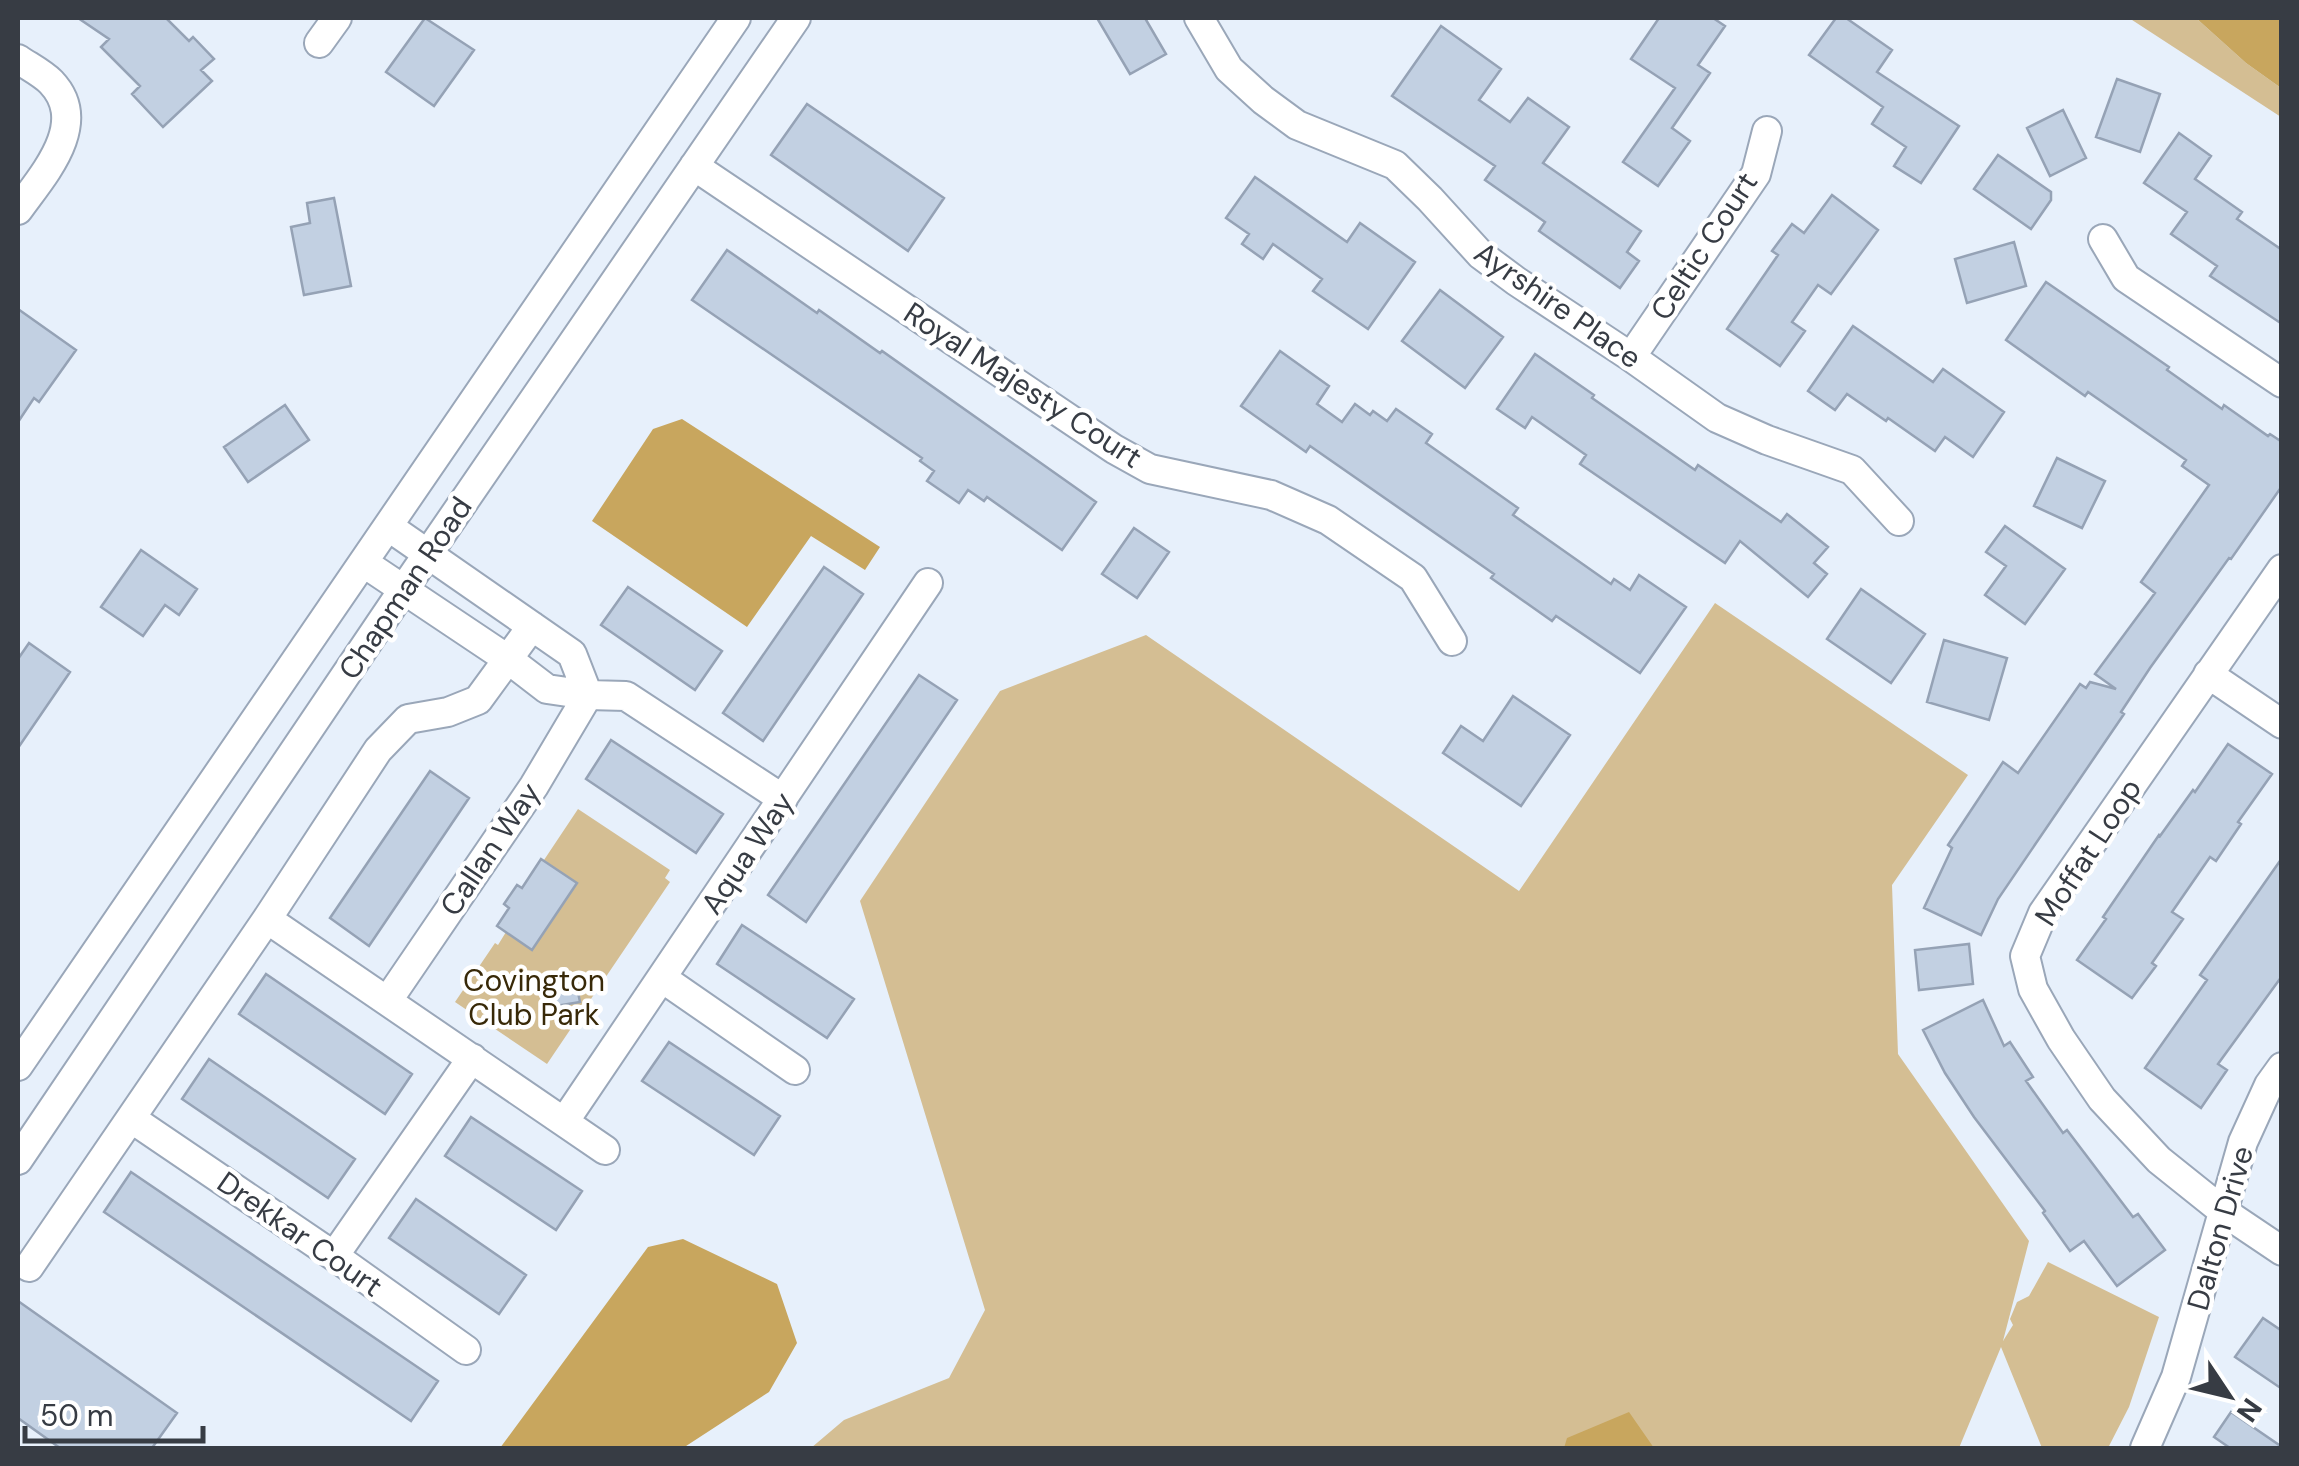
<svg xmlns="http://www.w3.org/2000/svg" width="2299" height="1466" font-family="'DM Sans',sans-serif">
<rect width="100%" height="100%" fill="#e7f0fb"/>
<path fill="#d4be93" d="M 2129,18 L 2196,18 L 2246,63 L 2281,88 L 2281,117 Z
M 1715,603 L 1968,775 L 1892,885 L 1898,1054 L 2029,1241 L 2003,1341 L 2013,1325 L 2010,1319 L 2017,1302 L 2029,1296 L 2048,1262 L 2159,1317 L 2129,1407 L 2108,1448 L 2042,1448 L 2001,1347 L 1959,1448 L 811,1448 L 844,1420 L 949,1378 L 985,1310 L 860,901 L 1000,691 L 1146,635 L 1519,891 Z
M 578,809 L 670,870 L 665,878 L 670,882 L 547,1064 L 455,1002 L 495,943 L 498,945 L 506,932 L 533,949 L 577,884 L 544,860 Z"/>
<path fill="#c8a65e" d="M 2196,18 L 2281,18 L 2281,88 L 2246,63 Z
M 682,419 L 880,547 L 865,570 L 811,536 L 747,627 L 592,521 L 653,429 Z
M 683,1239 L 777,1284 L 797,1343 L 769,1392 L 683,1448 L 500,1448 L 648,1247 Z
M 1629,1412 L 1654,1448 L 1564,1448 L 1567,1438 Z"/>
<path fill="#c2d0e2" stroke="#95a2b5" stroke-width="2.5" d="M 78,18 L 166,18 L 189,41 L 193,37 L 214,59 L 201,70 L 212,81 L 163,127 L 132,94 L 140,86 L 101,47 L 109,39 Z
M 425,18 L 474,50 L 434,106 L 386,72 Z
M 1097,18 L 1145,18 L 1166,54 L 1130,74 Z
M 1659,18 L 1713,18 L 1725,26 L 1698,65 L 1710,73 L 1672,128 L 1690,141 L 1658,186 L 1623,162 L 1675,88 L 1631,59 Z
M 1836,18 L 1846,18 L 1892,50 L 1877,72 L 1959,126 L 1921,183 L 1894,166 L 1906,147 L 1872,124 L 1883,107 L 1809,55 Z
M 1441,26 L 1501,69 L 1479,100 L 1510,122 L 1528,98 L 1569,127 L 1543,163 L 1641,231 L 1627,252 L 1639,261 L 1620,288 L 1539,231 L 1545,222 L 1485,180 L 1495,166 L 1392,96 Z
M 2117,79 L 2160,94 L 2140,152 L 2096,137 Z
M 807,104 L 944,198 L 908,251 L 771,155 Z
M 2063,110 L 2086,158 L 2050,176 L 2027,128 Z
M 2179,133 L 2211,156 L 2195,179 L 2242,212 L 2237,219 L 2282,250 L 2282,324 L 2210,276 L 2217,266 L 2171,234 L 2187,212 L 2144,183 Z
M 1998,155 L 2051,192 L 2051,200 L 2031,229 L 1974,189 Z
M 1255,177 L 1347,242 L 1360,223 L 1415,262 L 1368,329 L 1313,291 L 1322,279 L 1273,244 L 1263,259 L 1242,244 L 1249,234 L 1226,218 Z
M 1832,195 L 1878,230 L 1831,294 L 1818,285 L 1792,322 L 1805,331 L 1780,366 L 1727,329 L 1778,255 L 1772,251 L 1792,224 L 1804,233 Z
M 334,198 L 351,286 L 304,295 L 291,227 L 310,223 L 307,203 Z
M 2014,242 L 2026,286 L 1967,303 L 1955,259 Z
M 727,250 L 817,313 L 819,310 L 880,353 L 882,351 L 1096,502 L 1062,550 L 987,497 L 984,501 L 968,490 L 959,503 L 927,481 L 934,471 L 920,461 L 922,458 L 692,300 Z
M 2046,282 L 2169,367 L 2167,370 L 2222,409 L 2224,405 L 2268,436 L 2270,434 L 2282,442 L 2282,486 L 2231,559 L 2229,558 L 2150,668 L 2121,712 L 2124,714 L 1998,899 L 1981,935 L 1924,908 L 1952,848 L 1948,845 L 2003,762 L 2018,773 L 2080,684 L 2086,688 L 2090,682 L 2116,689 L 2095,674 L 2155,593 L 2141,582 L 2209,485 L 2182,466 L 2186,460 L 2088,392 L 2085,396 L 2006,340 Z
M 1440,290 L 1503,337 L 1465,388 L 1402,341 Z
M 18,309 L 76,350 L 39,402 L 34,398 L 18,422 Z
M 1853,326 L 1933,382 L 1943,369 L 2004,412 L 1973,457 L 1945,437 L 1935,451 L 1888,418 L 1886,421 L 1847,394 L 1835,410 L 1808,391 Z
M 1280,351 L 1329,386 L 1317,404 L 1342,422 L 1355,404 L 1370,415 L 1373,411 L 1387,421 L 1396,409 L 1432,434 L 1426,443 L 1518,508 L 1513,515 L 1611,584 L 1614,579 L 1630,590 L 1639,575 L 1686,607 L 1640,673 L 1556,616 L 1552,621 L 1491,578 L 1494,574 L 1310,446 L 1306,452 L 1241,406 Z
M 1535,354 L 1594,395 L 1592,398 L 1695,470 L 1698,465 L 1781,522 L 1787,514 L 1828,547 L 1814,563 L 1827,574 L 1808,597 L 1740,541 L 1725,563 L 1580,464 L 1586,455 L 1532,417 L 1525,428 L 1497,409 Z
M 285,405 L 309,440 L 248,482 L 224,447 Z
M 2057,458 L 2105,481 L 2082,528 L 2034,506 Z
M 2005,526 L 2065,569 L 2025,624 L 1985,595 L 2006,566 L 1986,552 Z
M 1134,528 L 1169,552 L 1137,598 L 1102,574 Z
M 141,550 L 197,589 L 179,615 L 165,605 L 143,636 L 101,607 Z
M 824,567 L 863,594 L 763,741 L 723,713 Z
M 628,587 L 722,651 L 695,690 L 601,625 Z
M 1861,589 L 1925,634 L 1891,683 L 1827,639 Z
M 1944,640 L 2007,658 L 1989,720 L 1927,702 Z
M 29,643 L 70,672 L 18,748 L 18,659 Z
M 919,675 L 957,700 L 806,922 L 768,895 Z
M 1513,696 L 1570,735 L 1521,806 L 1443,753 L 1461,726 L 1483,741 Z
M 611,740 L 723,814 L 696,853 L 586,779 Z
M 2228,744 L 2272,774 L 2238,822 L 2241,824 L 2216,861 L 2210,857 L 2172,912 L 2183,919 L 2152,963 L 2156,966 L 2132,998 L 2077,960 L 2106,919 L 2103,917 L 2159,835 L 2160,836 L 2193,790 L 2195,792 Z
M 430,771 L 469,798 L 369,946 L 330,918 Z
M 2282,858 L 2282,976 L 2218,1064 L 2227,1070 L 2201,1108 L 2145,1068 L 2207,980 L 2200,975 Z
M 541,859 L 577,883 L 532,950 L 497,926 L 509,908 L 504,904 L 517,885 L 522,888 Z
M 742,925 L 854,999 L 827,1038 L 717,964 Z
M 1969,944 L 1973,984 L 1919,990 L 1915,950 Z
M 266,974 L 412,1074 L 385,1114 L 239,1014 Z
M 575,978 L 580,1002 L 556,1006 L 551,983 Z
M 1983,1000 L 2004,1046 L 2010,1042 L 2033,1077 L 2026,1081 L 2063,1133 L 2067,1130 L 2133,1217 L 2138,1214 L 2165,1250 L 2117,1286 L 2084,1241 L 2070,1251 L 2043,1213 L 2045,1211 L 1974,1117 L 1945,1073 L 1923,1030 Z
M 669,1042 L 780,1116 L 754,1155 L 642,1081 Z
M 209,1059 L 355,1159 L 328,1198 L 182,1099 Z
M 471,1117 L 582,1191 L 556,1230 L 445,1156 Z
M 131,1172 L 438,1381 L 411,1421 L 104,1212 Z
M 416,1199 L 526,1275 L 499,1314 L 389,1238 Z
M 18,1301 L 177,1413 L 152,1448 L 60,1448 L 18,1418 Z
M 2263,1318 L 2282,1331 L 2282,1389 L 2235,1357 Z
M 2231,1412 L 2282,1447 L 2282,1448 L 2230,1448 L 2214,1437 Z"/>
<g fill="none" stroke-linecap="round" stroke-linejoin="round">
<defs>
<path id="minor" d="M 1199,18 L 1229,69 L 1263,100 L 1297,125 L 1395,165 L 1430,199 L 1481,255 L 1516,281 L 1631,357 L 1717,418 L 1767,440 L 1852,470 L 1899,521
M 319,43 L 337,18
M 18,59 C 28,66 42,73 51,82 C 91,124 42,176 18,210
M 694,166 L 1114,449 L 1150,469 L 1271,495 L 1328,520 L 1413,578 L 1452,641
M 2103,239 L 2126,278 L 2282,383
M 1631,357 L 1756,174 L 1767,131
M 389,527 L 572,654 L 588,695
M 364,563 L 509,660 L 547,689 L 588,695 L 626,696 L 783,799
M 2282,569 L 2043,913 L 2025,956 L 2033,989 L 2061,1039 L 2102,1099 L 2159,1160 L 2224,1212 L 2282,1251
M 2208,674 L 2282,724
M 267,919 L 605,1150
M 662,978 L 795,1070
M 388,1000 L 534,786 L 588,695
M 18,1066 L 736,18
M 132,1119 L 334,1256 L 466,1350
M 564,1122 L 928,583
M 18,1160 L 403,590 L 796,18
M 334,1256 L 472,1058
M 29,1267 L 267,919 L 378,750 L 408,719 L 448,712 L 478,700 L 532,626
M 2145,1448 L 2176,1377 L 2243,1142 L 2269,1085 L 2282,1067"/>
</defs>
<use href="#minor" stroke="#9aa7b9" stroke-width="32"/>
<use href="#minor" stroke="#fff" stroke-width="28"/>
</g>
<g text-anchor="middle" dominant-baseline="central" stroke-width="9" stroke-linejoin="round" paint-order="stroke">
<g font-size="30" fill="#373c44" stroke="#fff">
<text transform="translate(1704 246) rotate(-57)">Celtic Court</text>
<text transform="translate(1558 305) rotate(35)">Ayrshire Place</text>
<text transform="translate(1023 385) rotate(33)">Royal Majesty Court</text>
<text transform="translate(405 588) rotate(-56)">Chapman Road</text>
<text transform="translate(490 849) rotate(-56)">Callan Way</text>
<text transform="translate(2088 852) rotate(-57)">Moffat Loop</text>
<text transform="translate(747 853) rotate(-56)">Aqua Way</text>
<text transform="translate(2220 1228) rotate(-74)">Dalton Drive</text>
<text transform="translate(300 1234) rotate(35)">Drekkar Court</text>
</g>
<g font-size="30" fill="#382908" stroke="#fff">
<text x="534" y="980">Covington<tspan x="534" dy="34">Club Park</tspan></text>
</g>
</g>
<rect width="2299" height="1466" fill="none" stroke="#373c44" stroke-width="40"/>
<g transform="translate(2229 1396) rotate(125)" stroke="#ffffff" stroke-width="8" paint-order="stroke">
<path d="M0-8L18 38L0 25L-18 38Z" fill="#373c44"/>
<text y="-15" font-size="28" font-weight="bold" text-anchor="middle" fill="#373c44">N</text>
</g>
<path d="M25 1426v15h178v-15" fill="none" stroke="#373c44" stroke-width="5"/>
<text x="40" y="1426" font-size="30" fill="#373c44" stroke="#ffffff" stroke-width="8" paint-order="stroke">50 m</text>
</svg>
